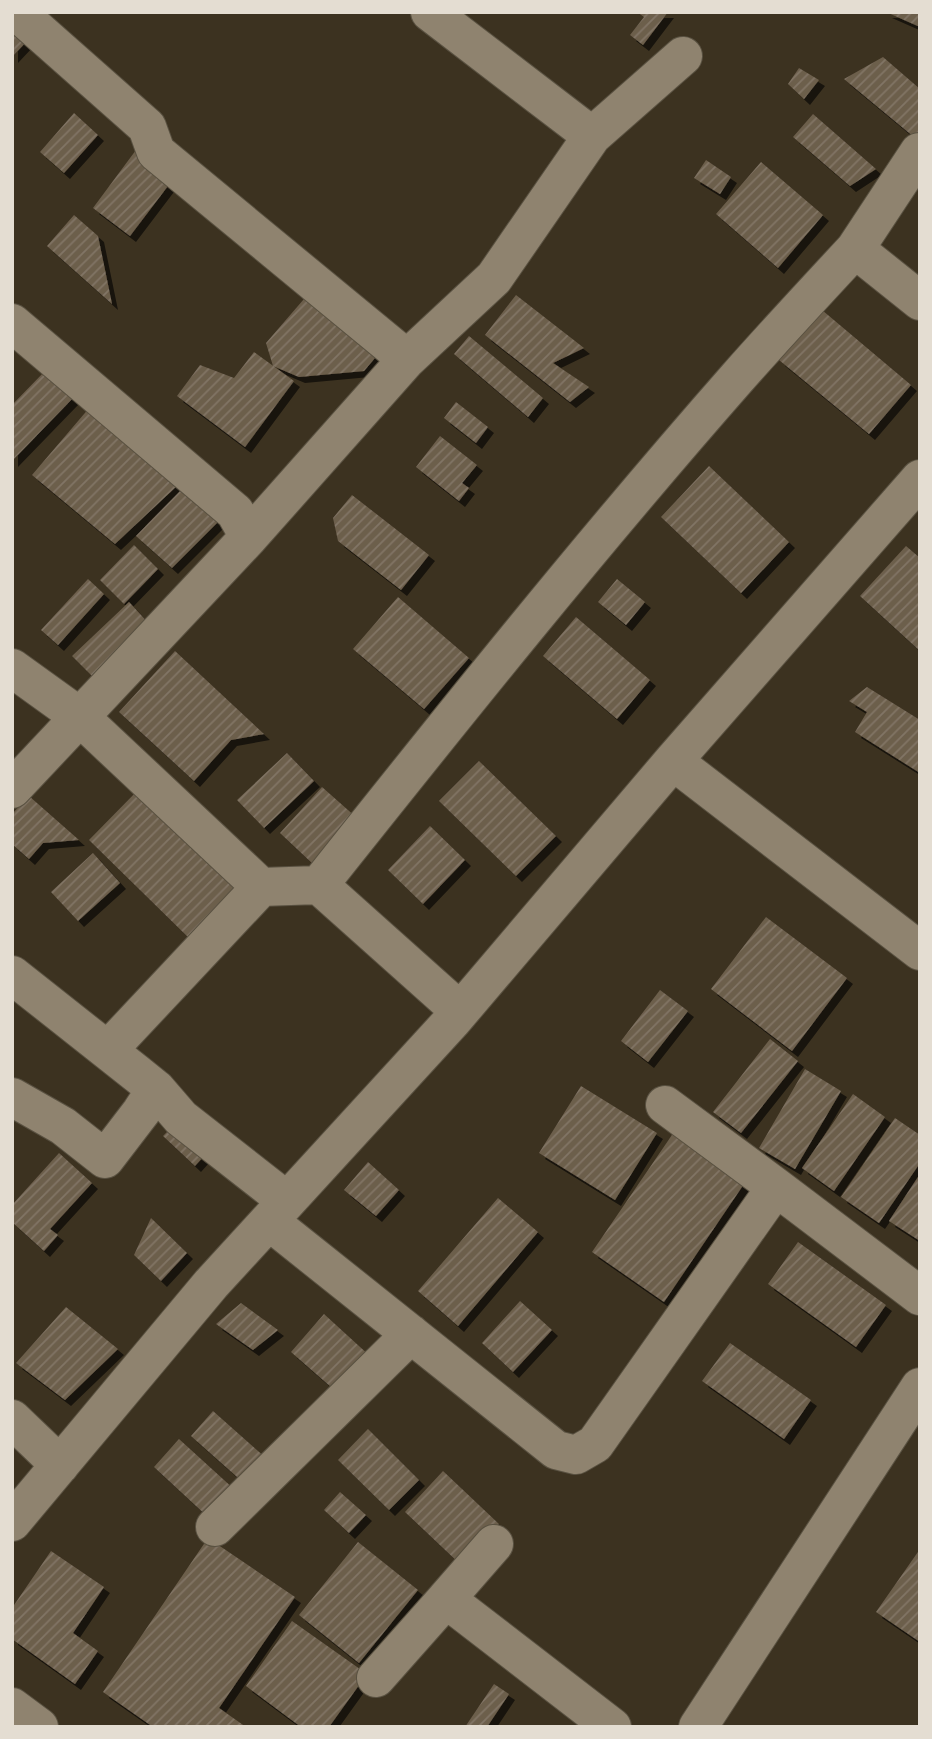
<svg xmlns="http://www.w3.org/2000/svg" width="932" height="1739" font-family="Inter,sans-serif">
<defs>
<pattern id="building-hatch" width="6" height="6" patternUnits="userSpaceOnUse" patternTransform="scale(1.75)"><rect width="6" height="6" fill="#6c5e4c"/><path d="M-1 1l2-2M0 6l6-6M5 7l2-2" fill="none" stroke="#817565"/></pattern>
<filter id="shadow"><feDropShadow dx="6" dy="6" stdDeviation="0" flood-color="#0009"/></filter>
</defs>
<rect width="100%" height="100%" fill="#3c3220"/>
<path fill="url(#building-hatch)" filter="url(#shadow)" d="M 637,12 L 668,12 L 643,45 L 630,35 L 644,17 Z
M 886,12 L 920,12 L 920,27 Z
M 12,26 L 28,40 L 12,57 Z
M 883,57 L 920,89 L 920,142 L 844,79 Z
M 799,68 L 819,80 L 804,99 L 788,84 Z
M 74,113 L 98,135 L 64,173 L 40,152 Z
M 813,114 L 876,169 L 850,186 L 793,137 Z
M 136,150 L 174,178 L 130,236 L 93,208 Z
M 706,160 L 731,177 L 720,194 L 694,178 Z
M 761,162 L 823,215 L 778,268 L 716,214 Z
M 74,215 L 98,236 L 112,304 L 47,246 Z
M 310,292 L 380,352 L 364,371 L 299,377 L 273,366 L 266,343 Z
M 516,295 L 584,348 L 553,363 L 589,387 L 570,402 L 485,335 Z
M 822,310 L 911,385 L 869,434 L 779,360 Z
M 469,336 L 543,398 L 528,417 L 454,354 Z
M 254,352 L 294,381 L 245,447 L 177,396 L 200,365 L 234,378 Z
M 45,371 L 73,398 L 12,461 L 12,405 Z
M 456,402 L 488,427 L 476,443 L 444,418 Z
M 90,407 L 180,483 L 115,544 L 32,475 Z
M 440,436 L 477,465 L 462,483 L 469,488 L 459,501 L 416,467 Z
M 709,466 L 789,542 L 741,593 L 661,517 Z
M 188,483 L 223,517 L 172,568 L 136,536 Z
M 352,495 L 429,555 L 401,590 L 338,541 L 333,518 Z
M 134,545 L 158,569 L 124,604 L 100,580 Z
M 906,546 L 920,558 L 920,651 L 860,596 Z
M 88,579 L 104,594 L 58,645 L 41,630 Z
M 617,579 L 645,602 L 626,625 L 598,602 Z
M 398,597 L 469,658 L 424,709 L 353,649 Z
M 129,602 L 152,627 L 96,680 L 72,656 Z
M 576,617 L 650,680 L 617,719 L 543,656 Z
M 175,651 L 264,734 L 231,740 L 194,781 L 119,712 Z
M 867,687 L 920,720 L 920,773 L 855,732 L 867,712 L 849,701 Z
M 287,753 L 314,781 L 264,828 L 237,800 Z
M 479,761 L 556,836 L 516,876 L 439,801 Z
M 322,787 L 357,818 L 314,865 L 280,833 Z
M 139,789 L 241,888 L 191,940 L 89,840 Z
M 29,796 L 79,840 L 43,843 L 29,859 L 12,844 L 12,814 Z
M 430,826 L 465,860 L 423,904 L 388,870 Z
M 93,853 L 120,883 L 78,921 L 51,892 Z
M 766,917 L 847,978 L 792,1051 L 711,989 Z
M 660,990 L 688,1011 L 648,1062 L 621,1041 Z
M 770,1039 L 798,1061 L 741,1133 L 713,1112 Z
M 805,1069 L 841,1091 L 795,1169 L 759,1148 Z
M 581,1086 L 657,1133 L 615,1200 L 539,1153 Z
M 853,1094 L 885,1117 L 834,1191 L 802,1168 Z
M 181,1118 L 212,1147 L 195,1166 L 163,1136 Z
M 895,1118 L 920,1135 L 920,1163 L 879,1223 L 841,1197 Z
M 674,1132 L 746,1181 L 664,1302 L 592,1252 Z
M 59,1153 L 92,1183 L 50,1229 L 58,1235 L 44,1251 L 12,1222 L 12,1205 Z
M 368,1162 L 399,1190 L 376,1216 L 344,1190 Z
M 920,1174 L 920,1241 L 889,1221 Z
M 498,1198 L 538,1232 L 458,1326 L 418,1291 Z
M 151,1218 L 187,1253 L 161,1281 L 134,1255 Z
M 798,1242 L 886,1305 L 856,1347 L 768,1284 Z
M 520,1301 L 552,1330 L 513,1372 L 482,1343 Z
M 241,1303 L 278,1330 L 253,1350 L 216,1324 Z
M 66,1307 L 118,1349 L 65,1400 L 16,1363 Z
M 324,1314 L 371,1357 L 339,1394 L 291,1352 Z
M 730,1343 L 811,1400 L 784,1439 L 702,1381 Z
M 213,1411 L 267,1459 L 245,1484 L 191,1436 Z
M 368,1429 L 419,1480 L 389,1510 L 338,1460 Z
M 179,1439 L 235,1490 L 209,1518 L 154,1467 Z
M 443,1471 L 499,1524 L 461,1565 L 405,1512 Z
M 340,1492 L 366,1515 L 349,1533 L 324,1510 Z
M 208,1538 L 295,1597 L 219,1708 L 246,1727 L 153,1727 L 103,1692 Z
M 358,1542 L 418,1590 L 359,1663 L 299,1615 Z
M 920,1549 L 920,1642 L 876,1612 Z
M 51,1551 L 104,1587 L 73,1633 L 98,1651 L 75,1684 L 12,1639 L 12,1608 Z
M 292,1621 L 367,1674 L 329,1727 L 301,1727 L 246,1686 Z
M 494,1684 L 509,1694 L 487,1727 L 465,1727 Z"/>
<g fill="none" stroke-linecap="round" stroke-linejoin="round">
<defs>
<path id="minor" d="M 17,12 L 147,127 L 156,152 L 407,359 L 249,537
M 592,136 L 683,56
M 855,249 L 919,152
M 12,323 L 235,512 L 249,537 L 12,789
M 407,359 L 494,278 L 592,136 L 430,12
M 12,668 L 80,717 L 261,887
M 673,761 L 920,951
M 319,885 C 455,714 592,543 737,378 C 775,335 815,292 855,249 L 920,301
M 12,975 L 136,1073 L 156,1089 L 181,1118 L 287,1201
M 108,1050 L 261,887 L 319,885 L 460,1011
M 12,1097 L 63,1126 L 105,1159 L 141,1112 L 156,1089
M 665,1105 L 776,1187 L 920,1296
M 269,1221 L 556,1450 L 576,1455 L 595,1444 L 776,1187
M 12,1419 L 60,1465
M 12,1522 L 211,1284 L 452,1021 L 673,761 L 920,479
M 215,1527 L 411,1334
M 494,1544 L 446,1599 L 612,1727
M 376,1678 L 446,1599
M 12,1707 L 39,1727
M 698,1727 L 920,1387"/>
</defs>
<use href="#minor" stroke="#595141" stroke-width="40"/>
<use href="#minor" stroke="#8f836f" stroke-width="38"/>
</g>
<rect width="932" height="1739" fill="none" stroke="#e4ddd2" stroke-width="28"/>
</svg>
